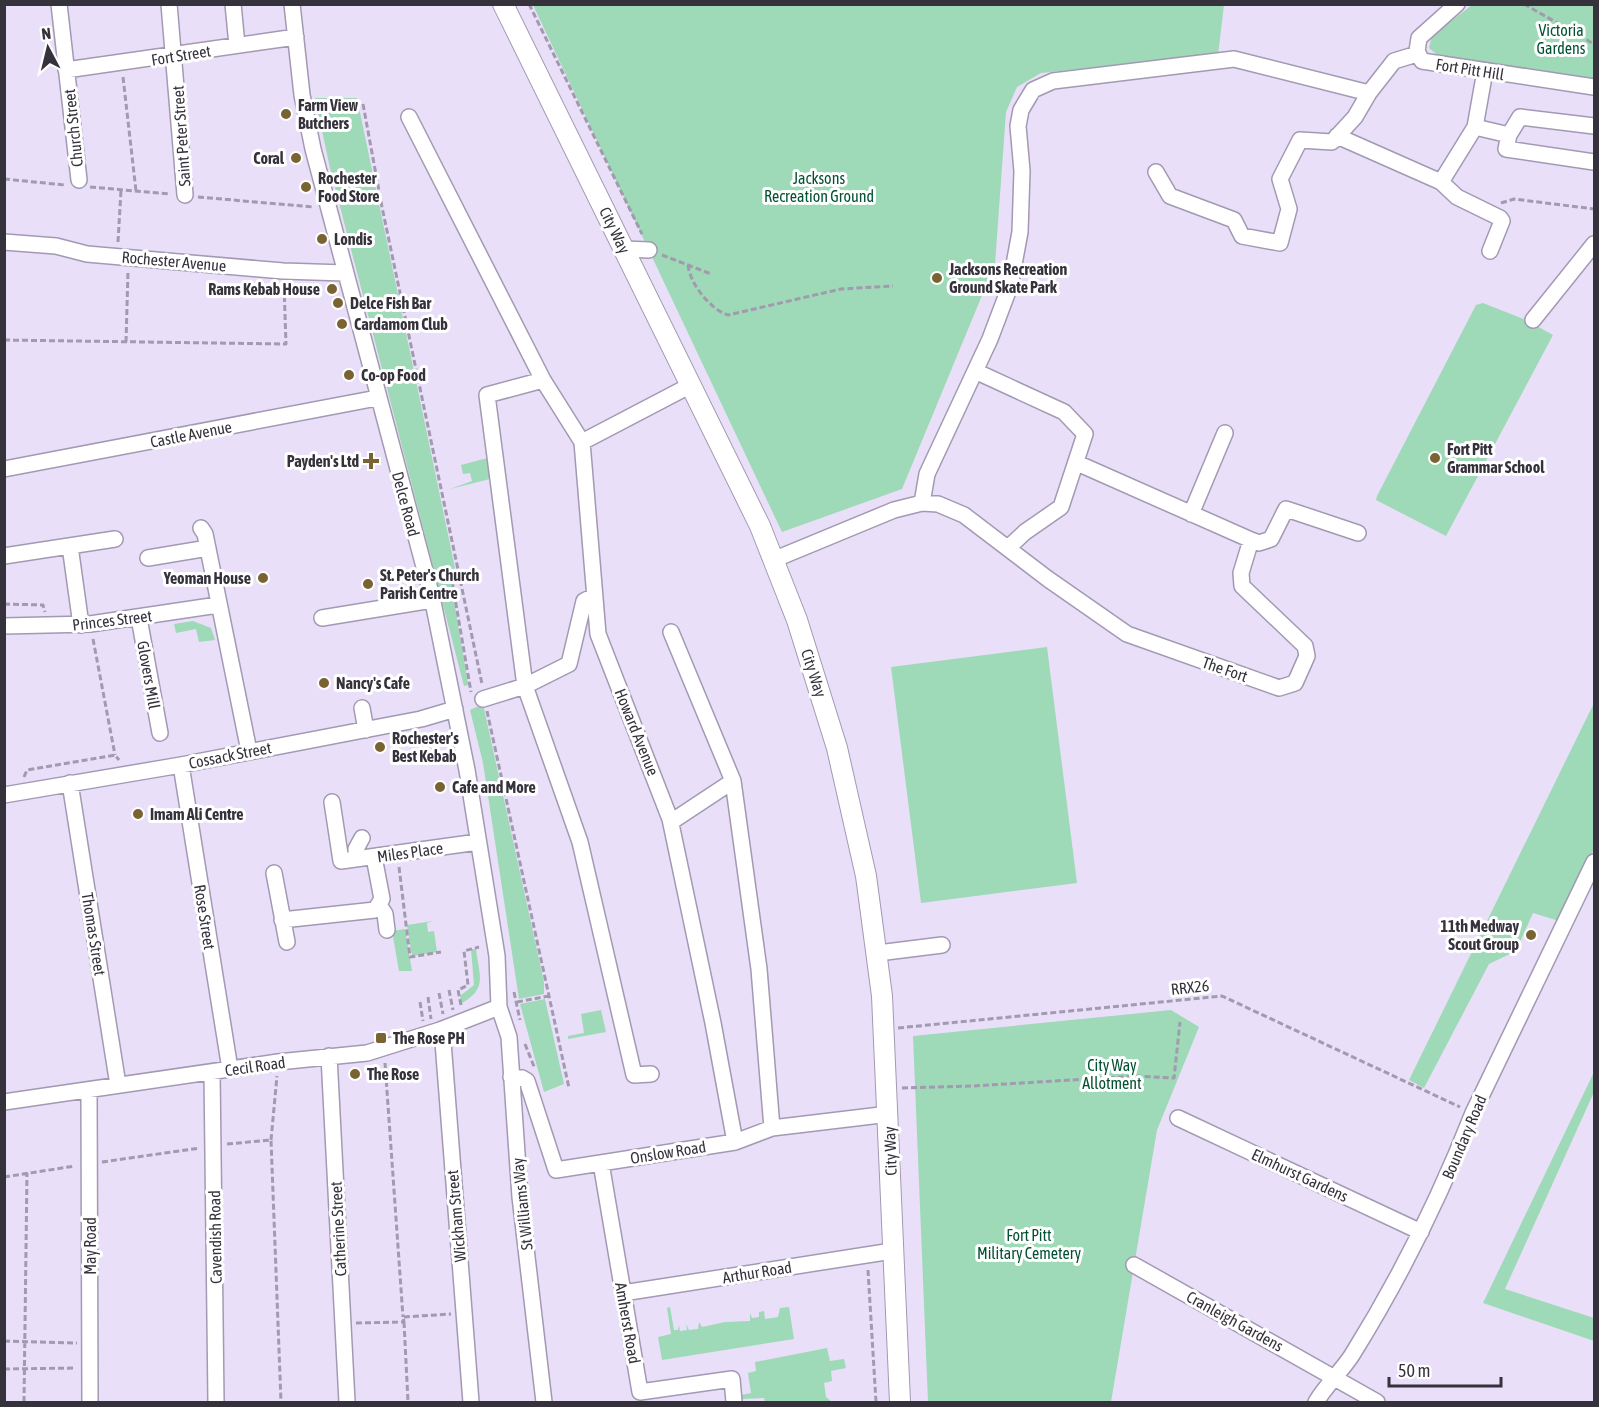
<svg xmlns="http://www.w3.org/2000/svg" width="1599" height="1407" font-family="'Asap Condensed',sans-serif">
<rect width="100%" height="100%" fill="#e9dff9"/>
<path fill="#9ed9b8" d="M 533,5 L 1224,5 L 1218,55 L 1041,73 L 1017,87 L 1006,112 L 995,264 L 902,489 L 782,532 Z
M 1472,5 L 1594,5 L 1594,79 L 1440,57 L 1429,48 L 1432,36 Z
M 315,98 L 357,98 L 455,568 L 449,572 L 469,689 L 468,685 L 464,686 L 330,168 Z
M 1483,303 L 1526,320 L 1553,335 L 1446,536 L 1376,500 L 1377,496 L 1476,305 Z
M 491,457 L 494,478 L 450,489 L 472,481 L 470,473 L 463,474 L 461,465 Z
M 193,621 L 211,628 L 215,640 L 199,642 L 196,629 L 176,633 L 174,624 Z
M 1047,647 L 1077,883 L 921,903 L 891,667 Z
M 1594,703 L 1594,849 L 1559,921 L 1533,913 L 1516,951 L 1489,964 L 1424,1088 L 1409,1080 Z
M 483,704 L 544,982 L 544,994 L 519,999 L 483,763 L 470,710 Z
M 433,921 L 427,923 L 428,932 L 434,931 L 437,952 L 412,956 L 407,925 Z
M 405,929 L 412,971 L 399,971 L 392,931 Z
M 471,949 L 476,949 C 479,975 488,988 462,1003 L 460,996 L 474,985 Z
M 545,999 L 564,1084 L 544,1092 L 520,1004 Z
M 601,1010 L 606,1032 L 568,1039 L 568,1036 L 584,1033 L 581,1014 Z
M 1171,1010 L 1199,1027 L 1157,1130 L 1111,1402 L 928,1402 L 913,1036 Z
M 1594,1072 L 1594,1092 L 1505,1289 L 1594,1318 L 1594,1341 L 1483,1303 Z
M 670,1307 L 674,1330 L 678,1330 L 679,1325 L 680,1331 L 687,1330 L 686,1324 L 689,1330 L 698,1329 L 699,1322 L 702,1327 L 725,1322 L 750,1321 L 750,1313 L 752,1318 L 759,1317 L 759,1312 L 764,1311 L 765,1319 L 778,1317 L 780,1308 L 789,1307 L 794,1339 L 662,1360 L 658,1337 L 671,1334 L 667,1308 Z
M 827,1348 L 830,1361 L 844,1359 L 846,1368 L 831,1371 L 832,1381 L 824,1383 L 826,1397 L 832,1402 L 765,1402 L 764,1398 L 742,1399 L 741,1395 L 751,1393 L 748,1373 L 756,1371 L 755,1362 Z"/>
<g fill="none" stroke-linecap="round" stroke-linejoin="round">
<defs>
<path id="minor" d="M 59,4 L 79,180
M 169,4 L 185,195
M 233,4 L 237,45
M 292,4 L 302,95 L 313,149 L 432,597 L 467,770 L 497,956 L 499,1007 L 509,1037 L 520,1197 L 544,1402
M 1457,4 L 1419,38 L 1417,51 L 1422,61 L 1594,87
M 66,70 L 296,37
M 1485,71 L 1475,127 L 1509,135 L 1506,149 L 1594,162
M 409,117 L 543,380 L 582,442
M 1509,135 L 1520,117 L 1594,126
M 1337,136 L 1441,182 L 1457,197 L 1500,218 L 1502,221 L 1490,251
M 1156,172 L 1170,196 L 1234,220 L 1242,236 L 1280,243 L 1289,209 L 1280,179 L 1300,140 L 1332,142 L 1355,117 L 1369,93
M 1441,182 L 1475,127
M 4,242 L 56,246 L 87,254 L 283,271 L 345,273
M 624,249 L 649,250
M 1533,320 L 1594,244
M 975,371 L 1064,412 L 1085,434 L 1061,507 L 1025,532 L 1008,548
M 543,380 L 487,395 L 525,686 L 580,842 L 634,1075 L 651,1074
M 691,385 L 582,442 L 598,634 L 670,819 L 713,1023 L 735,1142
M 4,469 L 377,398
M 922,503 L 927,474 L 990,339 L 1010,286 L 1020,232 L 1022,171 L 1018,126 L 1021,110 L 1033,90 L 1053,81 L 1234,59 L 1369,93 L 1394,61 L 1417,54
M 1191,514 L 1225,433
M 201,528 L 205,534 L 249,751
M 1251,540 L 1259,543 L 1271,539 L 1286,509 L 1358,533
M 70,546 L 81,625
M 4,556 L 115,539
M 148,558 L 208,548
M 773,560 L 894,510 L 922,503 L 938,504 L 964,515 L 1048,579 L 1127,634 L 1279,688 L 1295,683 L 1307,656 L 1305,646 L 1242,586 L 1241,573 L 1251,540 L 1077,463
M 139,618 L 160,733
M 322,618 L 432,600
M 4,626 L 90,624 L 218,605
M 671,632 L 733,781 L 759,969 L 772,1128
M 483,699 L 525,686 L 569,664 L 584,601 L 594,596
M 362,708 L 366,730
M 181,765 L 230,1069
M 70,783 L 118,1085
M 4,795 L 181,765 L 421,719 L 455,709
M 332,802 L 341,861 L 478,842
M 671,822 L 733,781
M 357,859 L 356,849 L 362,838
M 274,873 L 287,942
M 379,905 L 385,914 L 387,930
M 282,920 L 375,910 L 382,899 L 374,857
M 878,953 L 942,945
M 440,1030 L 443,1042 L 471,1402
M 329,1056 L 347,1402
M 212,1072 L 216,1402
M 511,1077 L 522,1078 L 527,1081 L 556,1170 L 735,1142 L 772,1128 L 889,1114
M 89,1090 L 90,1402
M 4,1102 L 278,1062 L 367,1053 L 440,1030 L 499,1007
M 1178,1118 L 1421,1232
M 601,1163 L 640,1392 L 732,1379 L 734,1402
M 1134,1265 L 1377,1402
M 623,1293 L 892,1251
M 1316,1402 C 1326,1385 1341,1372 1352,1355 C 1400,1278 1440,1197 1473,1113 L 1594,862"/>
<path id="major" d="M 503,4 L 760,526 L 797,620 L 837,748 L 866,876 L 882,996 L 900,1402"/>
</defs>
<use href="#minor" stroke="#a399b2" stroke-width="18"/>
<use href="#major" stroke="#a399b2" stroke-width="22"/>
<path stroke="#a29aae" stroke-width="3" stroke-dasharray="6 3" stroke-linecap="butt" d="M 529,4 L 642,234
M 1524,4 L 1594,44
M 123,77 L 136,191
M 363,104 L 382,207 L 482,684
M 4,179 L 65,185
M 90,187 L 170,194
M 198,197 L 313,207
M 1501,203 L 1514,199 L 1594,209
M 118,242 L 121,190
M 662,255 L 711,274
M 688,265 C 690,284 710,309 728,315 L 841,289 L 893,286
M 4,340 L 286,344 L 284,285
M 126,342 L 128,271
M 458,570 L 451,575 L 471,692
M 4,604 L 43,605 L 45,612
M 93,639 L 115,755
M 487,711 L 569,1088
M 24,777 L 27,770 L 115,755 L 119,760
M 399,867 L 410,957 L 441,952
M 449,990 L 453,1010
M 514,992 L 520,1020
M 439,993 L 443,1014
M 428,997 L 431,1019
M 420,1002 L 423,1021
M 517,1002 L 549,996
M 461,1005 L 458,990 L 468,985 L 464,951 L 479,947
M 898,1028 L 1222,996 L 1460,1107
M 525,1044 L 535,1069
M 385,1063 L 403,1317
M 902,1088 L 973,1086 L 1136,1076 L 1174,1078 L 1180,1022
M 271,1140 L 277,1076
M 227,1144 L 271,1140 L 281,1402
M 102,1162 L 200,1148
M 4,1177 L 75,1166
M 868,1270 L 876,1402
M 404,1322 L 408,1402
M 356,1323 L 404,1322 L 403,1317 L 451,1314
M 4,1341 L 77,1343
M 4,1369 L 76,1368
M 24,1402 L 27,1173"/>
<use href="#minor" stroke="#fff" stroke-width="15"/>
<use href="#major" stroke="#fff" stroke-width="20"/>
</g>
<g fill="#796333" stroke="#fff" stroke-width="2">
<circle cx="286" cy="114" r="6"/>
<circle cx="296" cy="158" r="6"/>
<circle cx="306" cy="187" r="6"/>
<circle cx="322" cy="239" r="6"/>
<circle cx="937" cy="278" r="6"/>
<circle cx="332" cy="289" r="6"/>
<circle cx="338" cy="303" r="6"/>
<circle cx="342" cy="324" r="6"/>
<circle cx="349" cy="375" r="6"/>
<circle cx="1435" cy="458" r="6"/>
<path d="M368 452h6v6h6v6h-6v6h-6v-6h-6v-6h6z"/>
<circle cx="263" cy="578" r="6"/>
<circle cx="368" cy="584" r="6"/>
<circle cx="324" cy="683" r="6"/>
<circle cx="380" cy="747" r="6"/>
<circle cx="440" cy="787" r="6"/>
<circle cx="138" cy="814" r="6"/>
<circle cx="1531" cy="935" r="6"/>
<rect x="375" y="1032" width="12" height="12" rx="3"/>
<circle cx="355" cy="1074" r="6"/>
</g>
<g text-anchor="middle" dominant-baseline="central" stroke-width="6" stroke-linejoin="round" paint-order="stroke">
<g font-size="16" fill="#035133" stroke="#fff">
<text x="1561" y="30">Victoria<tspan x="1561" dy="18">Gardens</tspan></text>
<text x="819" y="178">Jacksons<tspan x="819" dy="18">Recreation Ground</tspan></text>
<text x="1112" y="1065">City Way<tspan x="1112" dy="18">Allotment</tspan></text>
<text x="1029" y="1235">Fort Pitt<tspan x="1029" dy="18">Military Cemetery</tspan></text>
</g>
<g font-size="16" fill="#36323c" stroke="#fff">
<text transform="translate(181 55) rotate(-9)">Fort Street</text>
<text transform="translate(1470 69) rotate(9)">Fort Pitt Hill</text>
<text transform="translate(73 128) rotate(-96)">Church Street</text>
<text transform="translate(181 136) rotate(-94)">Saint Peter Street</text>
<text transform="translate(615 230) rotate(64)">City Way</text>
<text transform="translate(174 261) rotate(5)">Rochester Avenue</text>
<text transform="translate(191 434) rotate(-11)">Castle Avenue</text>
<text transform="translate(406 504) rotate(75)">Delce Road</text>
<text transform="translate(112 620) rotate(-7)">Princes Street</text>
<text transform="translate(1225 669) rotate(19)">The Fort</text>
<text transform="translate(814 673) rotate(72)">City Way</text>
<text transform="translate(149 675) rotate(80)">Glovers Mill</text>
<text transform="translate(637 732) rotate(68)">Howard Avenue</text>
<text transform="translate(230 755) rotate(-11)">Cossack Street</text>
<text transform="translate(410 852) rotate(-8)">Miles Place</text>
<text transform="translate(205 917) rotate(81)">Rose Street</text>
<text transform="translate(94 934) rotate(81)">Thomas Street</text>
<text transform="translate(1190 987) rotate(-6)">RRX26</text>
<text transform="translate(255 1066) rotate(-8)">Cecil Road</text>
<text transform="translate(1464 1137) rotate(-67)">Boundary Road</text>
<text transform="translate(890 1151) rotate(-92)">City Way</text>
<text transform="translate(668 1152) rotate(-9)">Onslow Road</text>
<text transform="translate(1300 1175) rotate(25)">Elmhurst Gardens</text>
<text transform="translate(522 1204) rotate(-96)">St Williams Way</text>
<text transform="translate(456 1216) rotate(-95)">Wickham Street</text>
<text transform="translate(338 1229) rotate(-93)">Catherine Street</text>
<text transform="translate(215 1237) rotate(-91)">Cavendish Road</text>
<text transform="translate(90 1246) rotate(-90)">May Road</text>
<text transform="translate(757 1272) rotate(-9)">Arthur Road</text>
<text transform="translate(1235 1321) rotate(29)">Cranleigh Gardens</text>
<text transform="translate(628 1323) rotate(80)">Amherst Road</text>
</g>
<g font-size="16" font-weight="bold" fill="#36323c" stroke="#fff" text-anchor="start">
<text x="298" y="105">Farm View<tspan x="298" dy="18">Butchers</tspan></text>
<text x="284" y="158" text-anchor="end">Coral</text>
<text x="318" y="178">Rochester<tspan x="318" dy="18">Food Store</tspan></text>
<text x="334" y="239">Londis</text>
<text x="949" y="269">Jacksons Recreation<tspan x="949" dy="18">Ground Skate Park</tspan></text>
<text x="320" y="289" text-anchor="end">Rams Kebab House</text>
<text x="350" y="303">Delce Fish Bar</text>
<text x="354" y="324">Cardamom Club</text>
<text x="361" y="375">Co-op Food</text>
<text x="1447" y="449">Fort Pitt<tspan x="1447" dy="18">Grammar School</tspan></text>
<text x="359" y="461" text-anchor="end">Payden's Ltd</text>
<text x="380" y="575">St. Peter's Church<tspan x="380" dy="18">Parish Centre</tspan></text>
<text x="251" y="578" text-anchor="end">Yeoman House</text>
<text x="336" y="683">Nancy's Cafe</text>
<text x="392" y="738">Rochester's<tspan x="392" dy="18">Best Kebab</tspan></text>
<text x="452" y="787">Cafe and More</text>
<text x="150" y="814">Imam Ali Centre</text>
<text x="1519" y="926" text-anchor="end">11th Medway<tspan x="1519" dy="18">Scout Group</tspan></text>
<text x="393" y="1038">The Rose PH</text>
<text x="367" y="1074">The Rose</text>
</g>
</g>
<rect width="1599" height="1407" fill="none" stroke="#36323c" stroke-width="12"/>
<g transform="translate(48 48) rotate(353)" stroke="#ffffff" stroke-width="4.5" paint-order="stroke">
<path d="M0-4.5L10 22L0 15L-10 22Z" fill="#36323c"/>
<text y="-9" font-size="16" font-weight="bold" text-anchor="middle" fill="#36323c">N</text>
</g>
<path d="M1389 1377v9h112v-9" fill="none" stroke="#36323c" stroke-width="3"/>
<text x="1398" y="1377" font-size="18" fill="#36323c" stroke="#ffffff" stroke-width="4.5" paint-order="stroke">50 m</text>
</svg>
